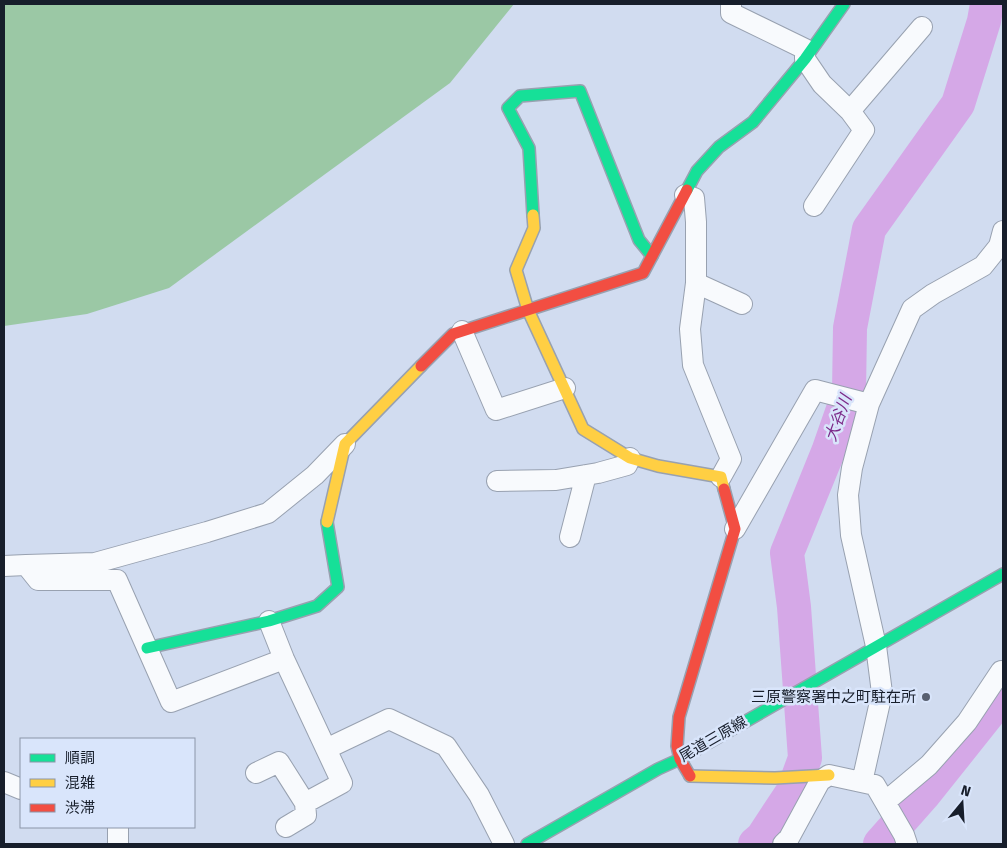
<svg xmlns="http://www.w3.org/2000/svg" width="1007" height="848" font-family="'Fira Sans','Noto Sans JP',sans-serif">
<rect width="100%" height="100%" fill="#d1dcf0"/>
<path fill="#9bc8a5" d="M 4,4 L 514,4 L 450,83 L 169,288 L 87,314 L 4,326 Z"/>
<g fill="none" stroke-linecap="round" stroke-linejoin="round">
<path stroke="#d5a8e7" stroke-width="34" d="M 755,844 L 762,838 L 793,791 L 805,758 L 794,607 L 787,553 L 828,452 L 849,392 L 850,328 L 869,229 L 958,104 L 984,21 L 987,4
M 880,844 L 925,793 L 1003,695"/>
<defs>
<path id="street" d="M 731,4 L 731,13 L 805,49 L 805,59 L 822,84 L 850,111 L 864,130 L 814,206
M 850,111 L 922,27
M 685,195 L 694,198 L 696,222 L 696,283 L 690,329 L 693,365 L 731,459 L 721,477
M 696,283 L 742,304
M 462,331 L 496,410 L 565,388
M 497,481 L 556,480 L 598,473 L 627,465 L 630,458
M 735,529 L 815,390 L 869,404
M 570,537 L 586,475
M 26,565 L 95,563 L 207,532 L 268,513 L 315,475 L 345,444
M 4,566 L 26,565 L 38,580 L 117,580 L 171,702 L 284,659
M 269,621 L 284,659 L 342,783 L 305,803
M 326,749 L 389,719 L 446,746 L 479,795 L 504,844
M 256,773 L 279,762 L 305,803 L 306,815 L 286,827
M 4,782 L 21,789
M 862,782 L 882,693 L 876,646 L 851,535 L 848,495 L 852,468 L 869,404 L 912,309 L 933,294 L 983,266 L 999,246 L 1003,231
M 885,802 L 929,765 L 967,722 L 1001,671
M 118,827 L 118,844
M 783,844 L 789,838 L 820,781 L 829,775 L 875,785 L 904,835 L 907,844"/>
<path id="fast" d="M 687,190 L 697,171 L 719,147 L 753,122 L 805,59 L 844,4
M 533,215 L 529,148 L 508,108 L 520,96 L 580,91 L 639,240 L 652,256
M 147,648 L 269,621 L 317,606 L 338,587 L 327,522
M 527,844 L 658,769 L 680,759 L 1003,574"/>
<path id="slow" d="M 533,215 L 534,228 L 516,270 L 528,310 L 583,429 L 630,458 L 658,466 L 721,477 L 724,489
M 327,522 L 345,444 L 421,366
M 690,776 L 775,778 L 829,775"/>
<path id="jam" d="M 421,366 L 453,334 L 643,273 L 687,190
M 690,776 L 680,759 L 677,746 L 679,717 L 735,529 L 724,489"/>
</defs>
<use href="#street" stroke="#98a1b0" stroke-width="22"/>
<use href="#fast" stroke="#98a1b0" stroke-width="14"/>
<use href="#slow" stroke="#98a1b0" stroke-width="14"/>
<use href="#jam" stroke="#98a1b0" stroke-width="14"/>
<use href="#street" stroke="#f8fafd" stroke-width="20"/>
<use href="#fast" stroke="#16e098" stroke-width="11"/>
<use href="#slow" stroke="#ffcf43" stroke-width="11"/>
<use href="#jam" stroke="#f24e42" stroke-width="11"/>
</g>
<circle fill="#586070" stroke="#d9e5fb" stroke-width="2" cx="926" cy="697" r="5"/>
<g text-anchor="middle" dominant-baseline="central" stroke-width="5" stroke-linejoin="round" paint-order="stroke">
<g font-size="15" fill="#171e2b" stroke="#d9e5fb" text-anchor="end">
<text x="916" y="697">三原警察署中之町駐在所</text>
</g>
<g font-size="15" fill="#171e2b" stroke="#d9e5fb">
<text transform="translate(713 739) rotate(-30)">尾道三原線</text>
</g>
<g font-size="16" font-style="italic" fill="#7c2a89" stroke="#d9e5fb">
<text transform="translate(838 418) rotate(-70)">大谷川</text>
</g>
</g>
<rect width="1007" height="848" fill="none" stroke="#171e2b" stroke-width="10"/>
<rect x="20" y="738" width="175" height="90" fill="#d9e5fb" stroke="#8b95a8"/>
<rect x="30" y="754" width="25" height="8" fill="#16e098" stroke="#8b95a8"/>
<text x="65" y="763" font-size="15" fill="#171e2b">順調</text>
<rect x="30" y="779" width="25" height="8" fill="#ffcf43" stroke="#8b95a8"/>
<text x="65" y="788" font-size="15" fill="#171e2b">混雑</text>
<rect x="30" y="804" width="25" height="8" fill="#f24e42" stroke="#8b95a8"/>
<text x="65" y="813" font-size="15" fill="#171e2b">渋滞</text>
<g transform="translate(962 803) rotate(18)" stroke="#d9e5fb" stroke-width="4" paint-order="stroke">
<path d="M0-4L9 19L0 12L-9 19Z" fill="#171e2b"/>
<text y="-8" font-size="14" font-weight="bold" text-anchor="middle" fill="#171e2b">N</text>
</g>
</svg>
